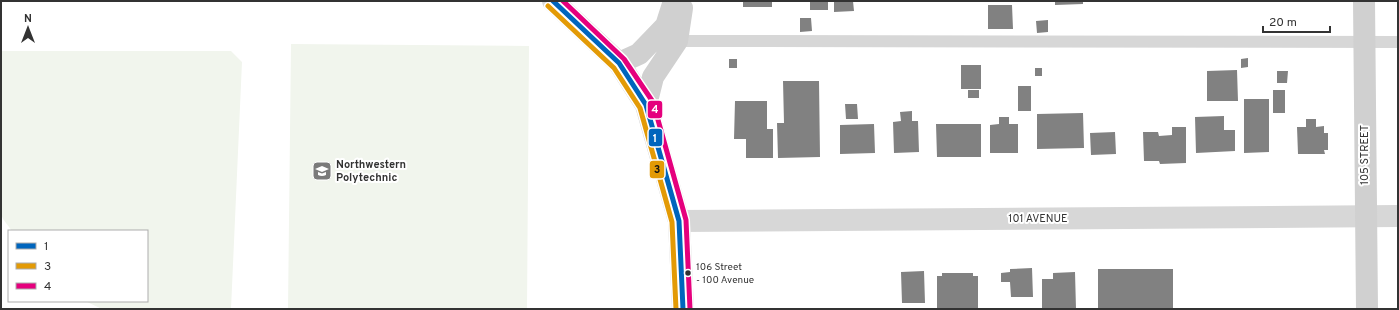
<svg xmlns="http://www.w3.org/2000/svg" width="1399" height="310" font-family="Overpass,sans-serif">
<rect width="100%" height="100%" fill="#fff"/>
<path fill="#f1f5ed" d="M 291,44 L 529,46 L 527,309 L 288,309 Z
M 1,51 L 231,51 L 242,62 L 231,309 L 102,309 L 85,301 L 147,301 L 147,231 L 12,231 L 3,219 L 1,214 Z"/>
<path fill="#818181" d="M 743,1 L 772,1 L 772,7 L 743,7 Z
M 810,1 L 828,1 L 828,10 L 810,10 Z
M 834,1 L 853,1 L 854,11 L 834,12 Z
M 1055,1 L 1083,1 L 1083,4 L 1055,5 Z
M 988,5 L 1012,5 L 1013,29 L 988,29 Z
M 800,18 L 811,18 L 812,31 L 800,32 Z
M 1048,20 L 1048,32 L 1037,33 L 1036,21 Z
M 1248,58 L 1248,67 L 1241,68 L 1241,59 Z
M 729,59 L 737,59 L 737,68 L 729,68 Z
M 961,65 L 981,65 L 981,89 L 961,89 Z
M 1035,68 L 1042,68 L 1042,76 L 1035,76 Z
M 1237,70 L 1238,101 L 1207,101 L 1207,71 Z
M 1277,71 L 1288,71 L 1287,83 L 1277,83 Z
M 783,81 L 819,81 L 820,157 L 778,158 L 777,123 L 784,123 Z
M 1018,86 L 1031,86 L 1031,111 L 1018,111 Z
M 968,90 L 979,90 L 979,98 L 968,98 Z
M 1273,90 L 1285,90 L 1285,113 L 1273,113 Z
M 1244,99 L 1269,99 L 1269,152 L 1244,153 Z
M 735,101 L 767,101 L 767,129 L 773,129 L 773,158 L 746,158 L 746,139 L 734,139 Z
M 845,104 L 857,104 L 858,119 L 846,119 Z
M 912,111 L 912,121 L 918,121 L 919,152 L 894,153 L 893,122 L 901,121 L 900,112 Z
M 1083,113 L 1084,148 L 1037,149 L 1037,114 Z
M 1224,116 L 1224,130 L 1235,130 L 1235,151 L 1196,153 L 1195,117 Z
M 999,117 L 1009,117 L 1009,124 L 1018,124 L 1018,153 L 990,153 L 990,125 L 999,124 Z
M 1306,119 L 1316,119 L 1316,127 L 1324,126 L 1324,133 L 1328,133 L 1328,150 L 1324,150 L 1325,154 L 1298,154 L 1297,127 L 1306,127 Z
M 874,124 L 875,153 L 840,154 L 840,125 Z
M 936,124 L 981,124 L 981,157 L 937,157 Z
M 1172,127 L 1186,127 L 1186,163 L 1160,164 L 1159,161 L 1144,161 L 1143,132 L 1158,132 L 1159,136 L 1172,135 Z
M 1115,132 L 1116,154 L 1091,155 L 1090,133 Z
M 1032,268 L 1033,297 L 1011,297 L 1010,282 L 1001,282 L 1001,273 L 1010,272 L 1010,269 Z
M 1098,269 L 1173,269 L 1173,309 L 1098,309 Z
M 924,271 L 925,303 L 902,303 L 901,272 Z
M 1075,272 L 1076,309 L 1042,309 L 1042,279 L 1053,279 L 1053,273 Z
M 942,273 L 973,273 L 973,276 L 978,276 L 978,309 L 937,309 L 937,276 L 942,276 Z"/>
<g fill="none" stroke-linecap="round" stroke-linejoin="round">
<path stroke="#d7d7d7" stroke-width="12" d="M 677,41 L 1398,42"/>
<path stroke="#d7d7d7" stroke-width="22" d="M 553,1 L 619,63
M 679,221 L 1398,216"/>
<path stroke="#d0d0d0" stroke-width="22" d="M 674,1 L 666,26 L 639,54 L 619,63 L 646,105 L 679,221 L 683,309
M 1364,1 L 1367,309
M 646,105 L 653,77 L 677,41 L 682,8"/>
<defs>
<path id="bus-1" d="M 553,1 L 619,63 L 646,105 L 679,221 L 683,309"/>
<path id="bus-2" d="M 548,6 L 614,68 L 640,108 L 672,222 L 676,309"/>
<path id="bus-3" d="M 563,1 L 624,59 L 653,102 L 686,220 L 690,309"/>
</defs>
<use href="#bus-1" stroke="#fff" stroke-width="8"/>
<use href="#bus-2" stroke="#fff" stroke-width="8"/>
<use href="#bus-3" stroke="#fff" stroke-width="8"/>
<use href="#bus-1" stroke="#0065bd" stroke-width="5"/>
<use href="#bus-2" stroke="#e39a05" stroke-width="5"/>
<use href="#bus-3" stroke="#e5007d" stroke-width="5"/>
</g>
<defs>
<symbol id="university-square" viewBox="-11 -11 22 22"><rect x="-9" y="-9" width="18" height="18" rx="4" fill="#7a7a7a" stroke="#fff"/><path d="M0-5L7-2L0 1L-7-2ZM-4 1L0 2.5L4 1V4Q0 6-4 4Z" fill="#fff"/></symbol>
</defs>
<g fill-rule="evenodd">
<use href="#university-square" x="311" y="160" width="22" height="22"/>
</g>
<circle fill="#333" stroke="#fff" stroke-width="1.5" cx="688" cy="273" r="3.5"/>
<g text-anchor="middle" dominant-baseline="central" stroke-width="4" stroke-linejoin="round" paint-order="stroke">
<g font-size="10" fill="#333" stroke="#fff" text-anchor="start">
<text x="696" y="267">106 Street<tspan x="696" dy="13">- 100 Avenue</tspan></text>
</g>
<g font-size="11" fill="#333" stroke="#fff">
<text transform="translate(1365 155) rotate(-90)">105 STREET</text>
<text x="1038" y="219">101 AVENUE</text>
</g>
<g font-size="11" font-weight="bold" fill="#333" stroke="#fff" text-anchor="start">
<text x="336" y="165">Northwestern<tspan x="336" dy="13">Polytechnic</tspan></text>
</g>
</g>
<g stroke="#fff" stroke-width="1.5">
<rect x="647" y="100" width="16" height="19" rx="4" fill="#e5007d"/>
<rect x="648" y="128" width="15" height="19" rx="4" fill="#0065bd"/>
<rect x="649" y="160" width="16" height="19" rx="4" fill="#e39a05"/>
</g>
<g font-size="11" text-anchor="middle" font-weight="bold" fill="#fff">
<text x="655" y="113">4</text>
<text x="655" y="142">1</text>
</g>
<g font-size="11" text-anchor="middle" font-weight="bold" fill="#111">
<text x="657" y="173">3</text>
</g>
<rect width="1399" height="310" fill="none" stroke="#333333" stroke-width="4"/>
<rect x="8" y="230" width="140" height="72" fill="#ffffff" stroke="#adadad"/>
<rect x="16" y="243" width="20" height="6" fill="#0065bd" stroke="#adadad"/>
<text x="44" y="250" font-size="12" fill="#333333">1</text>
<rect x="16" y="263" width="20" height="6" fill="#e39a05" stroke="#adadad"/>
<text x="44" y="270" font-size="12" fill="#333333">3</text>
<rect x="16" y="283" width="20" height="6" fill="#e5007d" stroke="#adadad"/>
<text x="44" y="290" font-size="12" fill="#333333">4</text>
<g transform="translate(28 28)" stroke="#ffffff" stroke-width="3" paint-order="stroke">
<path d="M0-3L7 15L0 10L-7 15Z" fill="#333333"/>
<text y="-6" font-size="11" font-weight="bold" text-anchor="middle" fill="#333333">N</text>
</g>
<path d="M1263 26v6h67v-6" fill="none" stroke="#333333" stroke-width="2"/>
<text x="1269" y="26" font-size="12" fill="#333333" stroke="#ffffff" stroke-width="3" paint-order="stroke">20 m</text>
</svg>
